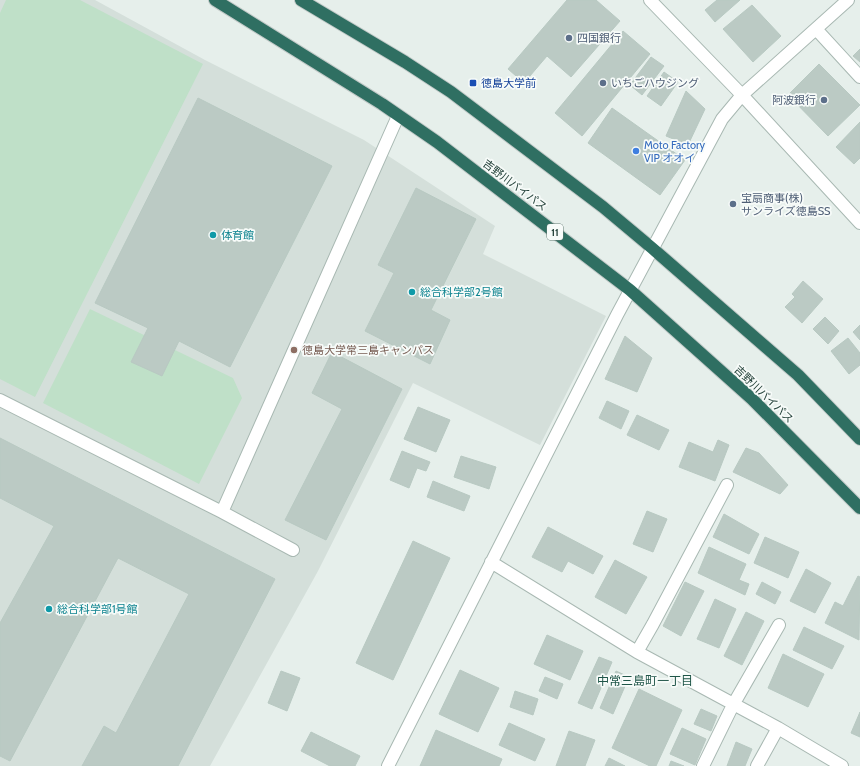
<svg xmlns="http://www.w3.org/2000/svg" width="860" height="766" font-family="Cabin,'Noto Sans JP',sans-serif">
<rect width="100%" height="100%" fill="#e6efeb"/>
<path fill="#d4dfda" d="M 0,0 L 95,0 L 205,60 L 364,140 L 495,226 L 483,254 L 606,316 L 540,445 L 413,383 L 318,571 L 210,766 L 0,766 Z"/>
<path fill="#bfe0c8" d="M 6,0 L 80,0 L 203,64 L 35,397 L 0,379 L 0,13 Z
M 90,309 L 233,378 L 242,398 L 199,484 L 43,403 Z"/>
<path fill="#bbcac4" stroke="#b8c9c2" d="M 567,0 L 596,0 L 620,21 L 571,77 L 547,56 L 524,83 L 508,69 Z
M 717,0 L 740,0 L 715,22 L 705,10 Z
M 752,5 L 781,36 L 753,62 L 723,29 Z
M 623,31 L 650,54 L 582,136 L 555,113 Z
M 860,49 L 860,62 L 853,56 Z
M 651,57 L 664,66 L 642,95 L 630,85 Z
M 819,64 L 860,105 L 828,136 L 788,95 Z
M 664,72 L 678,82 L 661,106 L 647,96 Z
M 686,91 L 705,109 L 688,145 L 666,136 Z
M 198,98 L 332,166 L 230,367 L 179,341 L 162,376 L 131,362 L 148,328 L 95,303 Z
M 612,108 L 685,160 L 660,195 L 588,143 Z
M 860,122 L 860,158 L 854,164 L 836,147 Z
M 416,188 L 476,219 L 431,310 L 450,320 L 430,364 L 365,331 L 394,273 L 378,265 Z
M 803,281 L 823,299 L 802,323 L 785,307 L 795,297 L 792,294 Z
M 825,317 L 839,331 L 828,344 L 813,329 Z
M 860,325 L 860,340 L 853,332 Z
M 625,336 L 652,358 L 637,392 L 605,379 Z
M 848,338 L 860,353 L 860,365 L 849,374 L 831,351 Z
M 332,352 L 402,389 L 326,540 L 285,520 L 342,409 L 312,393 Z
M 607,401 L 629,411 L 621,429 L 599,418 Z
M 418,407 L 450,420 L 436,452 L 404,439 Z
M 637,415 L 669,430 L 659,450 L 627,435 Z
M 0,438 L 275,579 L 178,766 L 82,766 L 104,726 L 116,733 L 189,594 L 118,558 L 10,761 L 0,756 L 0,623 L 54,526 L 0,498 Z
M 718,440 L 729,445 L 715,481 L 679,467 L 689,442 L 713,452 Z
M 746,448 L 759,453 L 788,485 L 780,494 L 733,472 Z
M 402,451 L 430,462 L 426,471 L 417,468 L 409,488 L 390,480 Z
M 461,456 L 496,467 L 489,489 L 454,477 Z
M 433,481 L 470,496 L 464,511 L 427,497 Z
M 647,511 L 667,519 L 653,552 L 633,544 Z
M 724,514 L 759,534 L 749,554 L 713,537 Z
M 548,527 L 603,556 L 593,574 L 568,561 L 562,572 L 532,557 Z
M 765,537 L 799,552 L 788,578 L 754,563 Z
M 413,541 L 450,558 L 393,680 L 356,663 Z
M 709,547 L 746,564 L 739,580 L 749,584 L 745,595 L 698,573 Z
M 615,560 L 647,577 L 626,614 L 595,597 Z
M 806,569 L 831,583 L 815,613 L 790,601 Z
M 858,576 L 860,577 L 859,640 L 825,623 L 835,602 L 843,606 Z
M 685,582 L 704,591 L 681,636 L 663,626 Z
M 762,582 L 781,592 L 775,604 L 756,594 Z
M 715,599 L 736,609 L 719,648 L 697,639 Z
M 746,612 L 764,621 L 742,665 L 724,656 Z
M 804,627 L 844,646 L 832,669 L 793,650 Z
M 547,635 L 583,651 L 570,680 L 534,664 Z
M 783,654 L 824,674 L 808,707 L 768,688 Z
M 599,657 L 612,662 L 592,709 L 578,703 Z
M 460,670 L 499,688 L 478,732 L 439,714 Z
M 281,671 L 300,678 L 287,711 L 268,703 Z
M 616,671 L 629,677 L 613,714 L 600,708 Z
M 545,677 L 563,684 L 557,699 L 539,691 Z
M 639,689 L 682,710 L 656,766 L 650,766 L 612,748 Z
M 515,691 L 538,699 L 533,715 L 510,707 Z
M 701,709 L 717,716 L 711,731 L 694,724 Z
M 860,712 L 860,737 L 851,733 Z
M 509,723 L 545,739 L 535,761 L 499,745 Z
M 682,728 L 706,739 L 695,765 L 670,754 Z
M 436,730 L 502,759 L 499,766 L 420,766 Z
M 569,731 L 595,740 L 585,766 L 556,766 Z
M 311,732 L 360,756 L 355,766 L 330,766 L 301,751 Z
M 736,742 L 752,749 L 745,766 L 727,766 Z
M 609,758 L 625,766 L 605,766 Z
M 671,761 L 684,766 L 669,766 Z"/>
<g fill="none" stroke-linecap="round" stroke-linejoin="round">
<defs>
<path id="minor" d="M 650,0 L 742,95 L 860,223
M 816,29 L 860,77
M 0,400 L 222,512 L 398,116
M 222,512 L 293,550
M 491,562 L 637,652 L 778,728 L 842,766
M 637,652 L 653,624 L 727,485
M 388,766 L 617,315 L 722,119 L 742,95 L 848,0
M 703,766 L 733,705 L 779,625
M 757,766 L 778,728"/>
<path id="highway" d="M 215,0 L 382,104 L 437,142 L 630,290 L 752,399 L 860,508
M 301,0 L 405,62 L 451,92 L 603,207 L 652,248 L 798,375 L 860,439"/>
</defs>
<use href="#minor" stroke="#a8b8b2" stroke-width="14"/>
<use href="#highway" stroke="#c2cac8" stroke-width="14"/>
<use href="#minor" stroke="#fff" stroke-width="12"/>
<use href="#highway" stroke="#2f6f62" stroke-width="12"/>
</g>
<g fill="#5c6f8a" stroke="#f7fbf9" stroke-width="1.5">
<circle cx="569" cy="38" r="4"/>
<circle cx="603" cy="83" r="4"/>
<circle cx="824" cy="100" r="4"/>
<circle cx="733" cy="204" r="4"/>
</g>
<rect fill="#1a4fb4" stroke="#f7fbf9" stroke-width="1.5" x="469" y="79" width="8" height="8" rx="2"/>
<circle fill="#3f7fe0" stroke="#f7fbf9" stroke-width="1.5" cx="636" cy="151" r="4"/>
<g fill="#0f9aa8" stroke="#f7fbf9" stroke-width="1.5">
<circle cx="213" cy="235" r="4"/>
<circle cx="412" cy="292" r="4"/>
<circle cx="49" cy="609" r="4"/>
</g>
<circle fill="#8d6e63" stroke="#f7fbf9" stroke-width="1.5" cx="294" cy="350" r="4"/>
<g text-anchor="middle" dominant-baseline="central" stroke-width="3.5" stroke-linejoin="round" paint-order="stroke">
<rect fill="#f7fbf9" stroke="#637a73" stroke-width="1" x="547" y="224" width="16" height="16" rx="3"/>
<g font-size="10" font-weight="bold" fill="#24423a">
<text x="555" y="232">11</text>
</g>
<g font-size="11" fill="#4e5e75" stroke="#f7fbf9" text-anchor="start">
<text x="577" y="38">四国銀行</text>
<text x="611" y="83">いちごハウジング</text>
<text x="816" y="100" text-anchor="end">阿波銀行</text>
<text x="741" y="198">宝扇商事(株)<tspan x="741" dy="13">サンライズ徳島SS</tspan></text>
</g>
<g font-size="11" fill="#164399" stroke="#f7fbf9" text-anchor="start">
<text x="481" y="83">徳島大学前</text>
</g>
<g font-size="11" fill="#366cbe" stroke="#f7fbf9" text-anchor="start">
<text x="644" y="145">Moto Factory<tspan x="644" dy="13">VIP オオイ</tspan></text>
</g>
<g font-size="11" fill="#24423a" stroke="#f7fbf9">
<text transform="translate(515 185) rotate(37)">吉野川バイパス</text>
<text transform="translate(764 394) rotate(44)">吉野川バイパス</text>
</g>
<g font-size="11" fill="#0d838f" stroke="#f7fbf9" text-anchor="start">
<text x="221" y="235">体育館</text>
<text x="420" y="292">総合科学部2号館</text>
<text x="57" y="609">総合科学部1号館</text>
</g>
<g font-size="11" fill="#785e54" stroke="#f7fbf9" text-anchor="start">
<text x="302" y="350">徳島大学常三島キャンパス</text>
</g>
<g font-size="12" fill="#1f5548" stroke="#f7fbf9">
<text x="645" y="680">中常三島町一丁目</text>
</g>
</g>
</svg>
